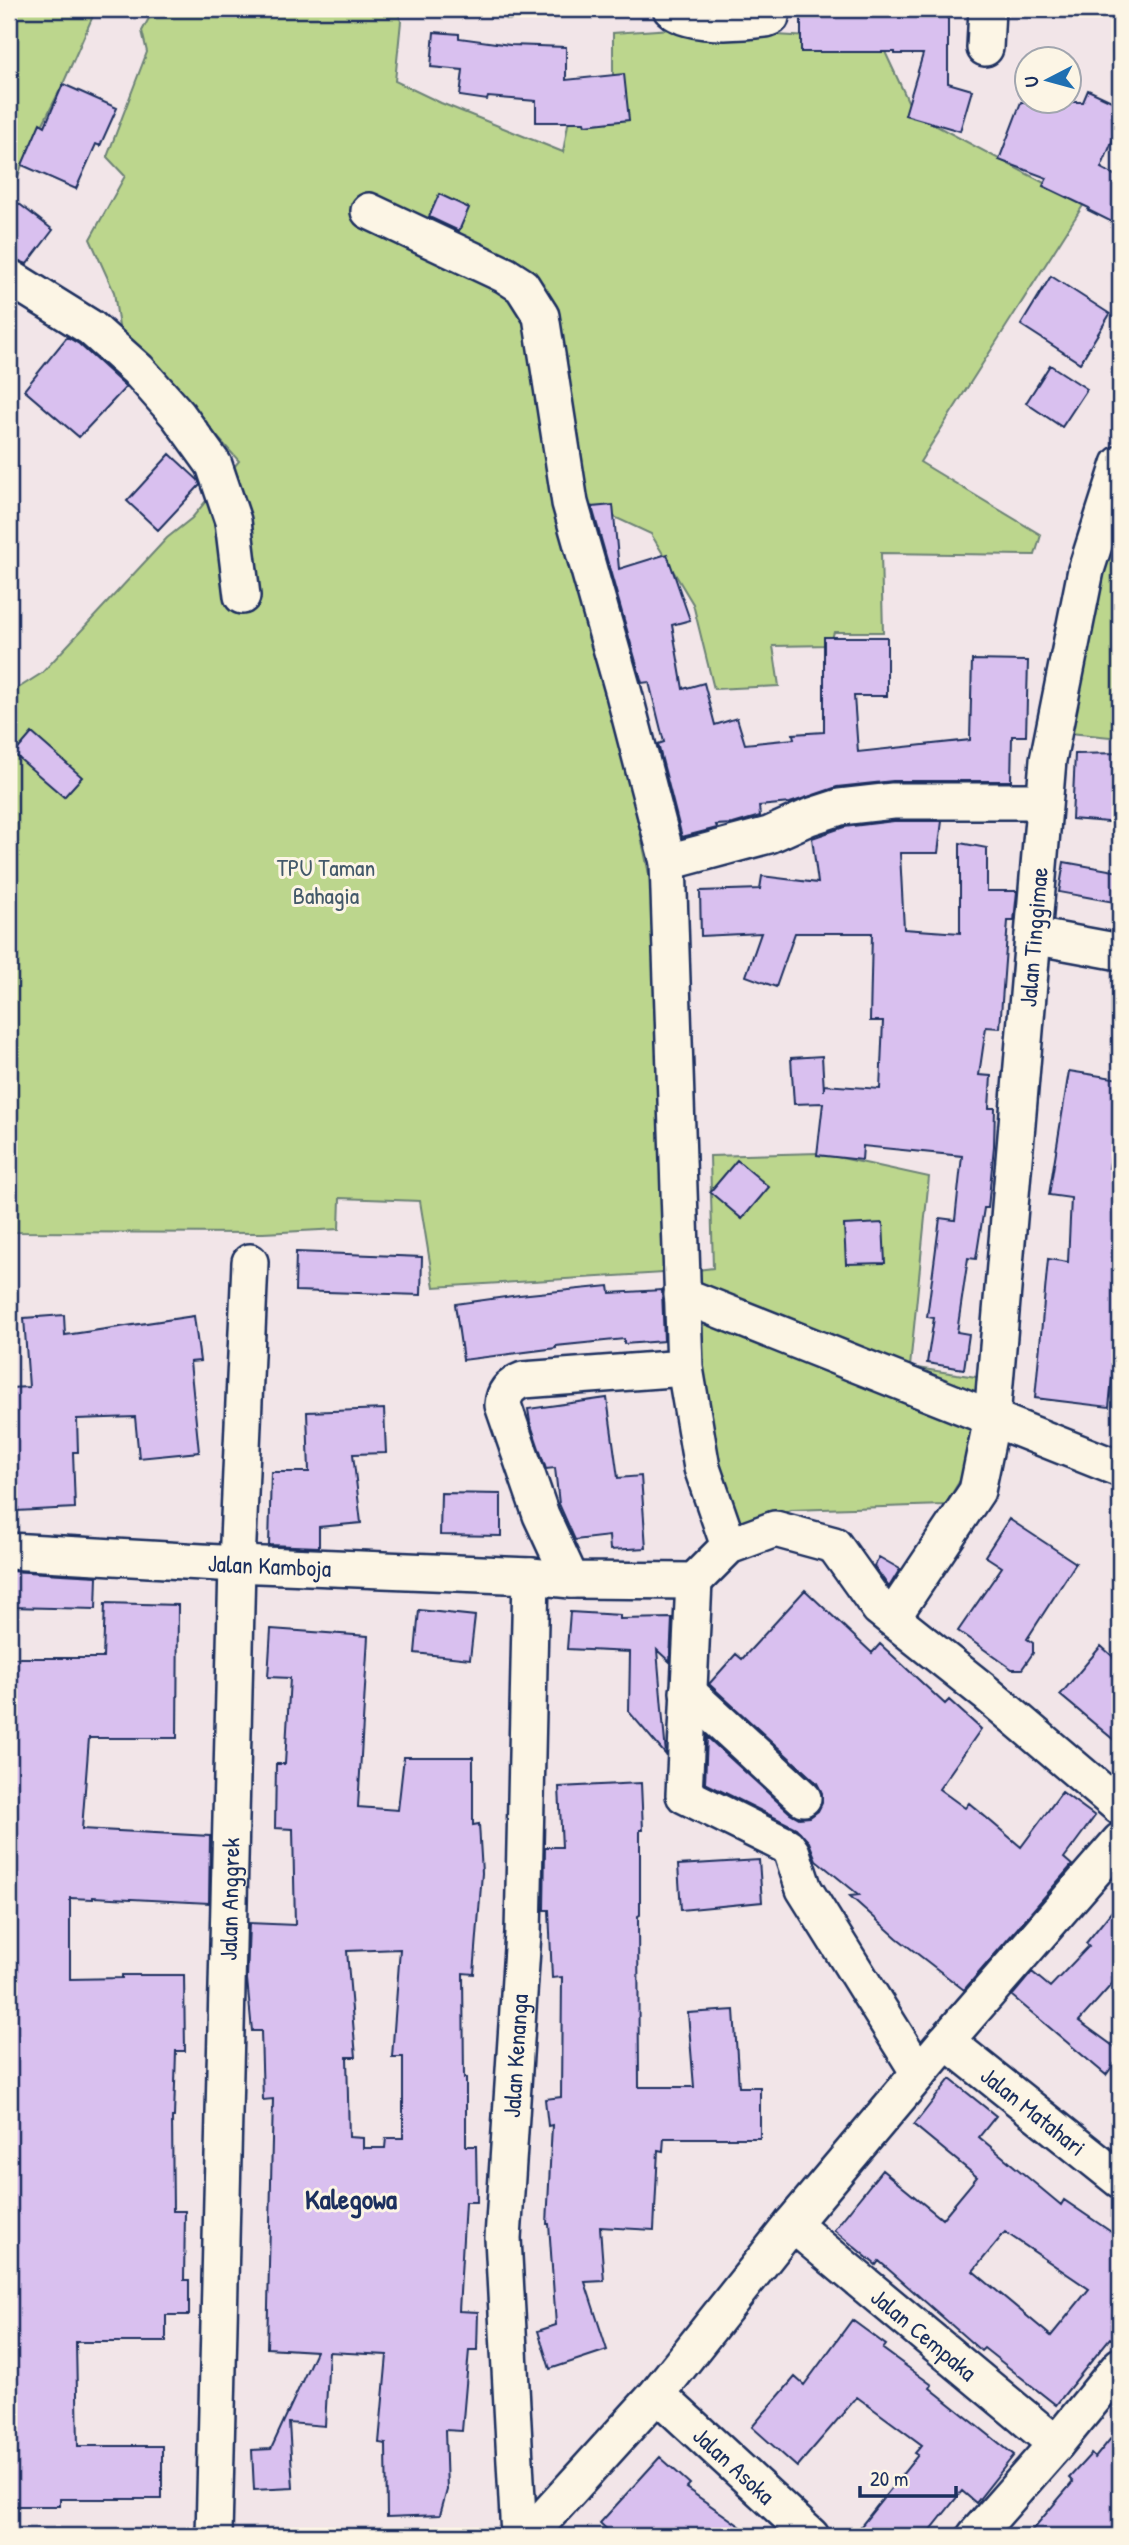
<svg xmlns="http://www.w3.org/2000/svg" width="1129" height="2545" font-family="'Patrick Hand',sans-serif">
<rect width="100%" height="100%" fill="#f2e5e8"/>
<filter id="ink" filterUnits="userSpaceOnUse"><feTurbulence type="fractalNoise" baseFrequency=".0143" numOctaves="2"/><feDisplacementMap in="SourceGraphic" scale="14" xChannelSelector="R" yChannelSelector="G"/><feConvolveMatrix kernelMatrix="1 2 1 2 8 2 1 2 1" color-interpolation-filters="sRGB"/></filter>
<g filter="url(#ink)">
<path fill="#bcd68d" stroke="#6c8276" stroke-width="2" d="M 9,9 L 96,9 L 63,84 L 22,165 L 13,191 L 9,189 Z
M 154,9 L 397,9 L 401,21 L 395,81 L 441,103 L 563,152 L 570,113 L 613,121 L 613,33 L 672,29 L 880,41 L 914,114 L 1084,204 L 920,462 L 1041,535 L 1035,555 L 881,553 L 883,632 L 834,632 L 830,645 L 773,646 L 779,686 L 714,689 L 693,604 L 651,534 L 578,500 L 622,746 L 658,917 L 681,1272 L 713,1268 L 710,1156 L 819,1153 L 929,1177 L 910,1367 L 976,1377 L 982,1387 L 986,1438 L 945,1505 L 791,1510 L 719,1542 L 680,1272 L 434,1287 L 420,1201 L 340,1198 L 339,1229 L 263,1233 L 9,1232 L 9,694 L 42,673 L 167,538 L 192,518 L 239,461 L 119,327 L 114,292 L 90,239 L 125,176 L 107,157 L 147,52 L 142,31 Z
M 494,9 L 600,9 L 508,20 Z
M 1120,514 L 1120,738 L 1070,733 L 1095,585 Z"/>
<path fill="#d9c0ef" stroke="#1b2f5e" stroke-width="2" fill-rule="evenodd" d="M 936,9 L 948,9 L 948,83 L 972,90 L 960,131 L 905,115 L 923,54 L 895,54 L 895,52 L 801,52 L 801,10 L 935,13 Z
M 434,32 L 459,34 L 459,38 L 510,45 L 566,47 L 566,80 L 624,74 L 629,120 L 585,125 L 584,122 L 536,122 L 536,101 L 488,97 L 487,100 L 460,96 L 463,70 L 431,67 Z
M 63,84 L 117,108 L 100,146 L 96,144 L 76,189 L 22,165 L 40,123 L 45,126 Z
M 1088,90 L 1120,105 L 1120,123 L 1101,168 L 1120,178 L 1120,226 L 1088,210 L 1089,208 L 1043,186 L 1047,178 L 999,160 L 1021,102 L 1083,102 Z
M 439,194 L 469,208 L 459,231 L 429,217 Z
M 9,196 L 53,230 L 27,264 L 9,257 Z
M 1051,276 L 1110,314 L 1080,363 L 1021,325 Z
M 67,337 L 79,344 L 126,387 L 79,437 L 24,390 Z
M 1050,365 L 1087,389 L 1062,427 L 1026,403 Z
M 170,454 L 198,480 L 200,485 L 158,530 L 127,501 Z
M 613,505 L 619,569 L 667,554 L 690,620 L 672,625 L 683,689 L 704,683 L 715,725 L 737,718 L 745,744 L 794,739 L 793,734 L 824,732 L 824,637 L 887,637 L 887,696 L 854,696 L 858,752 L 970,740 L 972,660 L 1028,661 L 1026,736 L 1012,736 L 1011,781 L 893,781 L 837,787 L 790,803 L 759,806 L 760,816 L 733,824 L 716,825 L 717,828 L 682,837 L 658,744 L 664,742 L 649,682 L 642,683 L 592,507 Z
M 32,733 L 82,777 L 64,797 L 14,754 Z
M 1120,753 L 1120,823 L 1072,819 L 1075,754 Z
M 894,821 L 942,821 L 938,853 L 900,853 L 904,929 L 960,933 L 960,843 L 987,848 L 987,891 L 1017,891 L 1014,921 L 1008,921 L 1000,1028 L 986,1027 L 979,1075 L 991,1076 L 989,1108 L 995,1108 L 994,1146 L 988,1208 L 984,1208 L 976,1259 L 968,1258 L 957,1332 L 969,1334 L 964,1369 L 927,1363 L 934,1318 L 927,1317 L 940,1218 L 955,1220 L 962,1156 L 863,1146 L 862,1160 L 817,1155 L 823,1103 L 794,1104 L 791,1058 L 822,1056 L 824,1091 L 824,1085 L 880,1089 L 883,1021 L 870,1021 L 872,933 L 795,933 L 776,987 L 746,976 L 761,933 L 701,936 L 700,891 L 760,889 L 762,876 L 818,883 L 812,838 L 844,827 Z
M 1064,862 L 1120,872 L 1120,903 L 1059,892 Z
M 1069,1071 L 1120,1079 L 1120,1099 L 1109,1168 L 1120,1168 L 1120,1299 L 1109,1407 L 1035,1398 L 1048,1259 L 1068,1262 L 1071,1198 L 1049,1195 Z
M 737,1160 L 769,1187 L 742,1219 L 710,1192 Z
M 883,1223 L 885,1263 L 846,1264 L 844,1225 Z
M 296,1252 L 422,1257 L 421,1295 L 295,1291 Z
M 609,1286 L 610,1293 L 662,1290 L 664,1341 L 624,1344 L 624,1339 L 556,1346 L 556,1348 L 463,1360 L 455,1304 L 519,1295 Z
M 64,1315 L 65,1335 L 194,1316 L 200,1361 L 190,1362 L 199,1452 L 139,1458 L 135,1417 L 77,1419 L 78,1452 L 73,1452 L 75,1508 L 16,1511 L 13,1455 L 9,1455 L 9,1388 L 29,1387 L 24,1318 Z
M 607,1398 L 618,1478 L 641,1476 L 646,1548 L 610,1550 L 609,1536 L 575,1540 L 559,1504 L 555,1468 L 546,1469 L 530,1422 L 528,1409 Z
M 384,1409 L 386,1453 L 353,1454 L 361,1523 L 319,1527 L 319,1547 L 269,1545 L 271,1472 L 309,1472 L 307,1412 Z
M 441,1493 L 501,1494 L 501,1536 L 440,1535 Z
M 1009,1519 L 1076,1563 L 1027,1639 L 1033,1643 L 1033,1653 L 1022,1669 L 1012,1669 L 958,1631 L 1002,1567 L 985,1556 Z
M 879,1557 L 900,1569 L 889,1587 L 874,1566 Z
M 9,1571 L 97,1576 L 96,1609 L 9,1607 Z
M 805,1590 L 872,1653 L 880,1644 L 945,1704 L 949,1700 L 981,1729 L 939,1789 L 965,1808 L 969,1803 L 1021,1847 L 1062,1792 L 1095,1816 L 1064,1858 L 1072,1865 L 964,1990 L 897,1938 L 850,1896 L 859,1895 L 816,1860 L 809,1842 L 796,1828 L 705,1783 L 707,1737 L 790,1813 L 799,1818 L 810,1817 L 818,1811 L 822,1803 L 822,1793 L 817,1783 L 709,1684 L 736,1654 L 742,1659 Z
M 105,1603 L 178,1605 L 177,1738 L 89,1738 L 82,1829 L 210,1836 L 209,1903 L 93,1897 L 93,1899 L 70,1898 L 70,1979 L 122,1978 L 122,1975 L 184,1975 L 185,2051 L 176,2051 L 174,2117 L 172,2117 L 173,2211 L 185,2211 L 184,2280 L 189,2280 L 189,2315 L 166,2315 L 166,2342 L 76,2342 L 78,2446 L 162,2446 L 162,2499 L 60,2499 L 60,2506 L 9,2506 L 9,1870 L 11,1814 L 9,1814 L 9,1658 L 103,1658 Z
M 419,1610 L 475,1616 L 470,1659 L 415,1653 Z
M 570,1612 L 620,1615 L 620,1619 L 672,1618 L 670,1662 L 657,1650 L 666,1755 L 629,1712 L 630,1652 L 567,1649 Z
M 271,1629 L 368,1636 L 358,1807 L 398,1810 L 404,1757 L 473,1757 L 473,1825 L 479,1824 L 482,1873 L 474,1974 L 463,1973 L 464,2078 L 466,2078 L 466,2146 L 476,2146 L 477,2202 L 465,2202 L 459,2311 L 478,2312 L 477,2350 L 469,2350 L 462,2431 L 445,2430 L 447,2490 L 440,2515 L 387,2517 L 386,2444 L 379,2443 L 387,2355 L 329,2352 L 325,2426 L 289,2423 L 293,2488 L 254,2490 L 252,2450 L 271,2449 L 316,2351 L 267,2348 L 273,2099 L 263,2100 L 261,2031 L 252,2031 L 247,1979 L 249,1923 L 295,1925 L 293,1829 L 275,1828 L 276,1764 L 285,1764 L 290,1678 L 268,1677 ZM 400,1949 L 392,2057 L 403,2057 L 403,2138 L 386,2138 L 385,2148 L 363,2148 L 363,2138 L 349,2137 L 347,2057 L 356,2057 L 347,1951 Z
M 1101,1646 L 1120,1663 L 1120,1745 L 1060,1695 Z
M 641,1783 L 643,1830 L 640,1830 L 640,1915 L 638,1916 L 639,2087 L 694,2087 L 688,2013 L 734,2010 L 739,2087 L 760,2087 L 760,2138 L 664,2138 L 663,2151 L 658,2150 L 654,2230 L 600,2227 L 604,2281 L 585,2282 L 607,2350 L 550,2369 L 538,2331 L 556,2325 L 549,2224 L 547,2224 L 552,2125 L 548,2126 L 545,2099 L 561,2097 L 562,1977 L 552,1978 L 549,1910 L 544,1910 L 545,1847 L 562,1847 L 559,1787 Z
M 759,1860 L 762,1902 L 681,1910 L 678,1865 Z
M 1120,1901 L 1120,1975 L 1079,2021 L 1120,2051 L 1120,2056 L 1106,2075 L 1012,1996 L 1032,1972 L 1050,1987 L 1089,1946 L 1086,1943 Z
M 950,2079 L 996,2116 L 979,2137 L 1061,2205 L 1064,2200 L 1120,2238 L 1120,2344 L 1110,2338 L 1056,2405 L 984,2348 L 981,2351 L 879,2261 L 876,2265 L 834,2230 L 882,2170 L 942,2219 L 977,2177 L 914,2125 ZM 1005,2232 L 1089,2289 L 1051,2336 L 973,2271 Z
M 852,2320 L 886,2345 L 883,2349 L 932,2385 L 930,2388 L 1014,2455 L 976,2503 L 962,2491 L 926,2536 L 853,2536 L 918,2455 L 915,2453 L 922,2445 L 857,2397 L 797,2467 L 752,2427 L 795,2377 L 804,2385 Z
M 1120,2427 L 1120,2536 L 1027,2536 L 1073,2482 L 1069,2478 L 1091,2454 L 1095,2458 Z
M 660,2457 L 690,2484 L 686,2488 L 754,2536 L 614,2536 L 600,2523 Z"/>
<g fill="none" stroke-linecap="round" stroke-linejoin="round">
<defs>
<g id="street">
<path d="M 671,9 C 690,27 742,22 766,19 L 771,17 L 772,9"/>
<path d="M 985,48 L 987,9"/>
<path d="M 369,211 L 505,275 L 522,286 L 541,316 L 570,503 L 623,690 L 668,862 L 685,1368 L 702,1468 L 729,1546"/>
<path d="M 9,277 L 91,328 L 138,370 L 178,415 L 214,465 L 233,521 L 242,596"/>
<path d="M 668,862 L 769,835 L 809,817 L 840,807 L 893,801 L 1043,801"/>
<path d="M 1033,936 L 1120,952"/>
<path d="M 682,1295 L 1120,1469"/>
<path id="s1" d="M 9,1551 L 237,1564 L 531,1576 L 571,1580 L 694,1581 L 729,1546 L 775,1529 L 834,1545 L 879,1608 L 986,1693 L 1120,1807"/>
<path d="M 571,1580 L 541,1515 L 503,1405 C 504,1392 510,1385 523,1380 L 685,1368"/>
<path d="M 694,1581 L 684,1795 L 787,1846 L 792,1853 L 804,1889 L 919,2073"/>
<path id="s2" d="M 892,1618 L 977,1491 L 992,1418 L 1048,760 L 1086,570 L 1120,464"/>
<path d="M 688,1692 L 803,1798"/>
<path id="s3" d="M 946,2041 L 1120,2180"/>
<path id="s4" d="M 792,2224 L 1056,2444"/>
<path id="s5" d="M 657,2394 L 811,2536"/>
<path id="s6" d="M 214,2536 L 237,1564 L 250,1262"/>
<path id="s7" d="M 519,2536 L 503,2238 L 523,1933 L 531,1576"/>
<path d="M 528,2536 L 657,2394 L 792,2224 L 946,2041 L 1120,1841"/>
<path d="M 975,2536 L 1056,2444 L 1120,2366"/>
</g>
</defs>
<use href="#street" stroke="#1b2f5e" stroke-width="40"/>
<use href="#street" stroke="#fcf5e5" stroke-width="35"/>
</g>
</g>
<g text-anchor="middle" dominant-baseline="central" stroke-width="6" stroke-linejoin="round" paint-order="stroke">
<g font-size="24" fill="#43596a" stroke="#fcf5e5">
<text x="326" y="867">TPU Taman<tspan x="326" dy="28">Bahagia</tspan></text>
</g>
<g font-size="24" fill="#1b2f5e" stroke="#fcf5e5">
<text stroke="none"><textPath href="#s2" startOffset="710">Jalan Tinggimae</textPath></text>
<text stroke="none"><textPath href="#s1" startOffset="261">Jalan Kamboja</textPath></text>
<text stroke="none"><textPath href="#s6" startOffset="637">Jalan Anggrek</textPath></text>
<text stroke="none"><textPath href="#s7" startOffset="481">Jalan Kenanga</textPath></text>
<text stroke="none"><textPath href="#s3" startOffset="112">Jalan Matahari</textPath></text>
<text stroke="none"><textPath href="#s4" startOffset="172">Jalan Cempaka</textPath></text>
<text stroke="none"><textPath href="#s5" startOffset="105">Jalan Asoka</textPath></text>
</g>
<g font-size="28" font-weight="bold" fill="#1b2f5e" stroke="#fcf5e5">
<text x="351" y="2199">Kalegowa</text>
</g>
</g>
<rect width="1129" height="2545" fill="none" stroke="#fcf5e5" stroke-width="35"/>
<rect x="18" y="18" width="1094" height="2510" fill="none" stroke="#1b2f5e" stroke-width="2.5" filter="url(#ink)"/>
<g transform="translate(1048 80) rotate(264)"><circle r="33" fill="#fcf5e5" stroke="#a2a6af" stroke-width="2"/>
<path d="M0-5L12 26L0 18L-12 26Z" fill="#1f6fb2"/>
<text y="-10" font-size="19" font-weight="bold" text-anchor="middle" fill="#1b2f5e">U</text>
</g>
<path d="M860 2486v10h96v-10" fill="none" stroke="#1b2f5e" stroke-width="3.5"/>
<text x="870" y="2486" font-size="21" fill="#1b2f5e" stroke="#fcf5e5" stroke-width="5" paint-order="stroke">20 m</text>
</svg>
